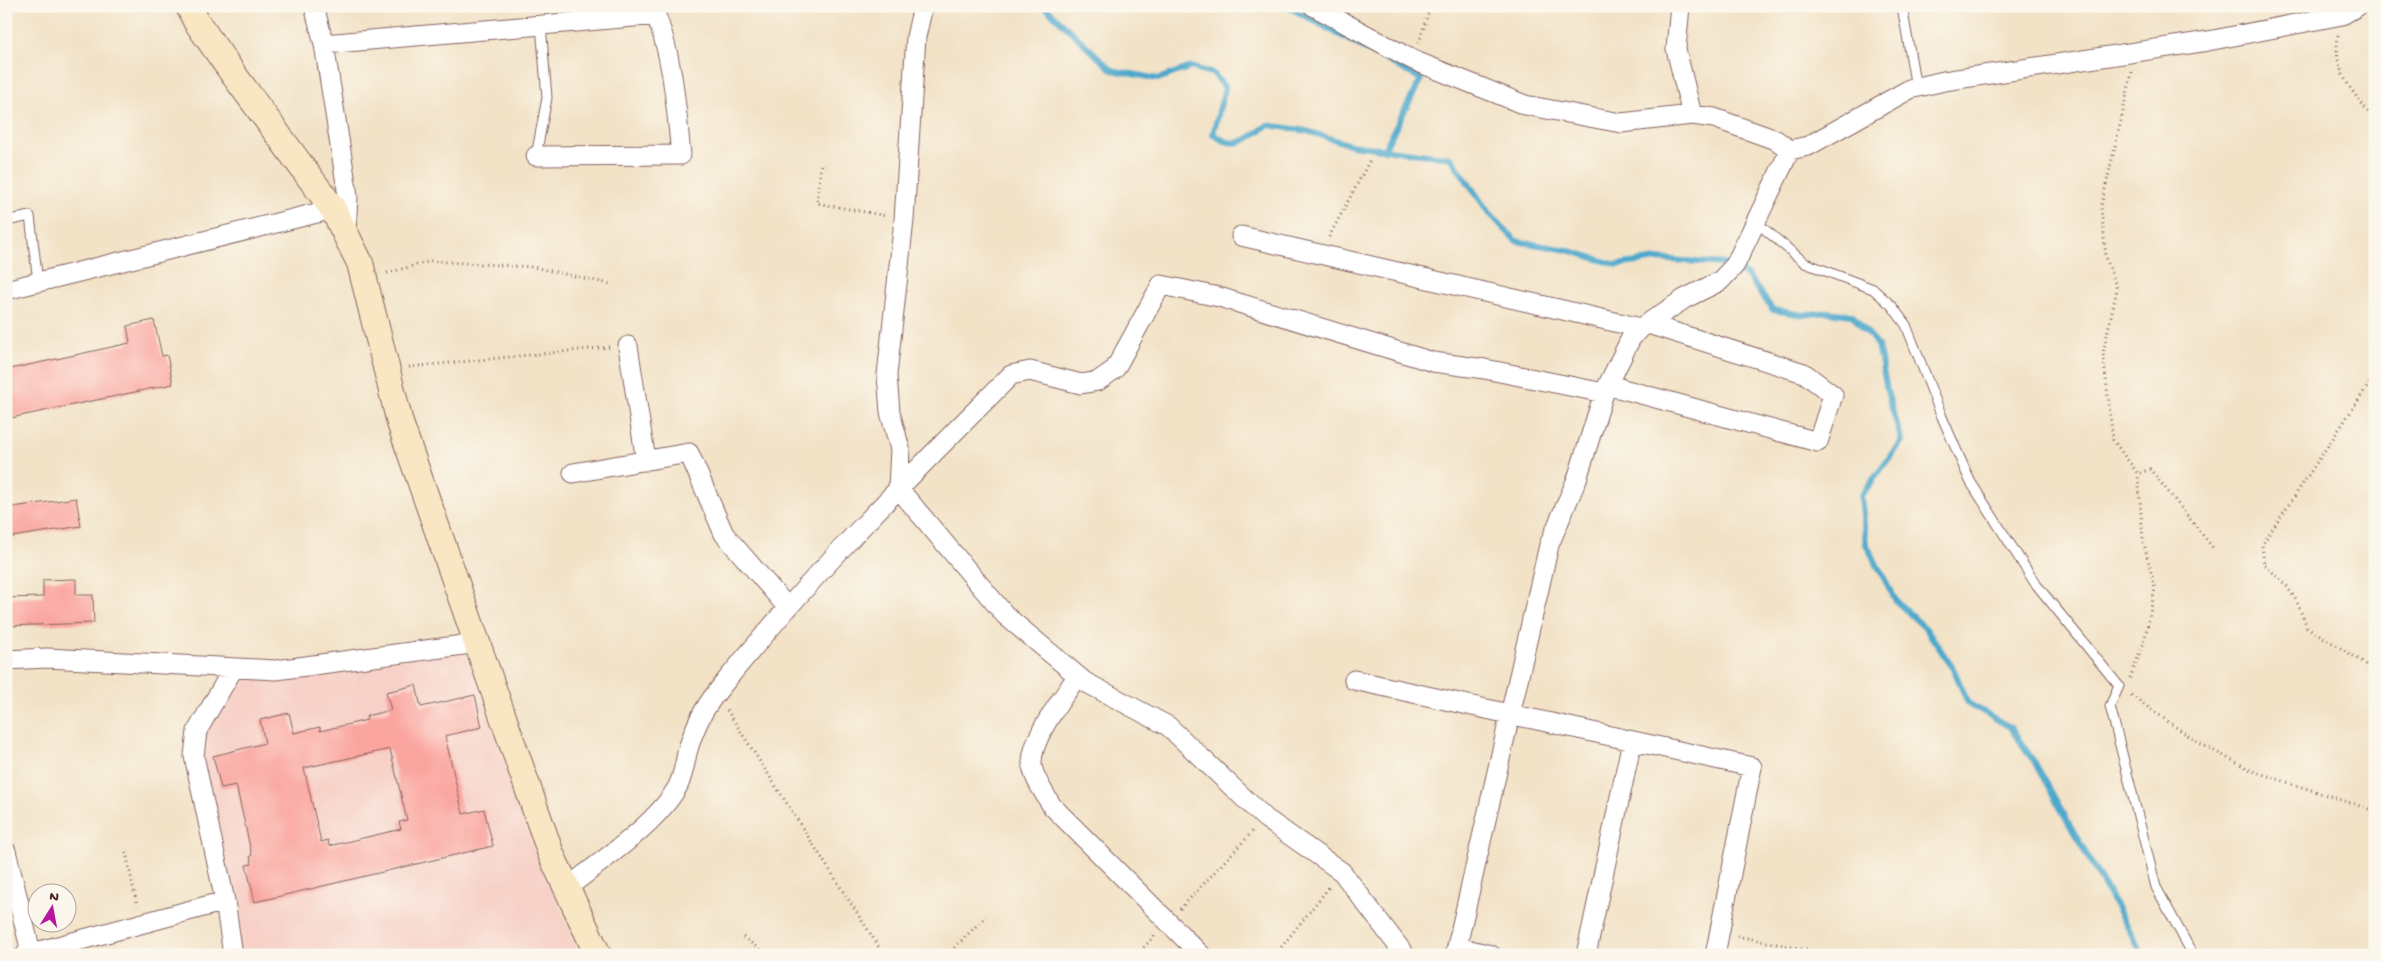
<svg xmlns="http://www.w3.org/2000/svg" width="2381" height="961" font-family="'Gochi Hand',sans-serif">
<rect width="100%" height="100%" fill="#fbf7ec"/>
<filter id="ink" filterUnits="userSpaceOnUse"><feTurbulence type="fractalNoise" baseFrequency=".02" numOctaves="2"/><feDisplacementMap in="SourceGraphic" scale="10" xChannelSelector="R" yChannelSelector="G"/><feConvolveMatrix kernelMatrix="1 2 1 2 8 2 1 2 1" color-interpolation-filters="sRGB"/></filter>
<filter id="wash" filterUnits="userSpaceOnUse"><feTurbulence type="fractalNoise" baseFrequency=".0096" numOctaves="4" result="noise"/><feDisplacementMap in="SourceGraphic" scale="20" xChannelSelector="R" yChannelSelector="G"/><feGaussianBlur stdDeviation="1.12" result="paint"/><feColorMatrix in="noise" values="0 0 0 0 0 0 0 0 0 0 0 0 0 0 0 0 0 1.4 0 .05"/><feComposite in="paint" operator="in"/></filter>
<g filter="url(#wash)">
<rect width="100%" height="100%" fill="#f2e2c6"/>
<path fill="#f7d1c8" d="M 463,651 L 468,657 L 541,864 L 580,955 L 241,955 L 200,753 L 204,732 L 233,682 Z"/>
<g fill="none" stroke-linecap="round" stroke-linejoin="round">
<path stroke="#4ea9cc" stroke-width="6" d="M 1044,6 L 1112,70 L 1158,79 L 1191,67 L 1214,74 L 1225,88 L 1213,134 C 1237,152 1247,139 1268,125 L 1307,131 L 1351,145 L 1451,158 L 1489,213 L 1516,241 L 1567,250 L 1617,265 L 1657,259 L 1725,264 L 1747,275 L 1773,310 L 1804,315 L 1827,312 L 1852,315 L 1878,345 L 1888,395 L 1902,441 L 1861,496 L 1866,544 L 1896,601 L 1926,629 L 1953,668 L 1968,703 L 2010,727 L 2035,763 L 2143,955
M 1287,6 L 1421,79 L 1384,150"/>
</g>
<g id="blocks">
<path fill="#faa59f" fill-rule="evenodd" d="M 154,320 L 162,356 L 167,355 L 173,384 L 6,419 L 6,370 L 130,343 L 127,326 Z
M 76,498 L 81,526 L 6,538 L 6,508 Z
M 76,579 L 76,595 L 93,595 L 94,623 L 6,626 L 6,598 L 43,597 L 43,580 Z
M 416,685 L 421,707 L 475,695 L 482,727 L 445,736 L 463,814 L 484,809 L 493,846 L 255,902 L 246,865 L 252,864 L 250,856 L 252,856 L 236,785 L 221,788 L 213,756 L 265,743 L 260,720 L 289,713 L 294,733 L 320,727 L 320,731 L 367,720 L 366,716 L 391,710 L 386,692 ZM 390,749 L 407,820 L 399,822 L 401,829 L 329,846 L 328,840 L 321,842 L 304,768 Z"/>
</g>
</g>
<g filter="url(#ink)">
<use href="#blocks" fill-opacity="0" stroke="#856361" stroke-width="1"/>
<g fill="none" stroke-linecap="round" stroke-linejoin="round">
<defs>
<path id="lane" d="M 1902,6 L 1916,88
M 536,156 L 547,98 L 541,25
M 6,221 L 30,216 L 38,282
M 1756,222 L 1805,263 L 1873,289 L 1892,306 L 1906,325 L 1942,417 L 1970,481 L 2035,583 L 2119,686 L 2110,706 L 2156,887 L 2193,955"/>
<path id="street" d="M 314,6 L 324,44 L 348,196 L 346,232
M 923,6 L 916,37 L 904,220 L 887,375 L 890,412 L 900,449 L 898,488 L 1006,616 L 1085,682 L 1168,726 L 1265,818 L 1342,872 L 1405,955
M 1313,6 L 1413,60 L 1525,105 L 1621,123 L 1692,115 L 1714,118 L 1776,140 L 1790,150 L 1808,146 L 1910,89 L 1944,81 L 2208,41 L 2342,15 L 2358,6
M 1680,6 L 1676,49 L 1692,115
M 324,44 L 656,15
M 536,156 L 681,155 C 676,106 673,52 652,6
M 1241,236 L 1641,328
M 6,290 L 333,209
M 628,346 L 646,461
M 1608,385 L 1818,442 L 1833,395 L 1804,373 L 1648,324
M 573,473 L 689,453 L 724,534 L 788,608
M 6,660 L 47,658 L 276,670 L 478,643
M 233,669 L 197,731 L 194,756 L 225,901 L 233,955
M 1077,676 C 1063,699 1031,737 1032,764 C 1033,778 1045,794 1052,806 L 1201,955
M 1354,680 L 1752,767 L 1715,955
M 6,851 L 31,952
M 567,888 C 602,860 657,824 678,786 C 683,776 685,763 687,753 C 693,731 703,709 717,692 C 807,579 909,477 1011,375 L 1030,371 L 1081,384 L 1098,381 L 1115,369 L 1161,285 L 1219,297 L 1433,362 L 1485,369 L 1604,393
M 1457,947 L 1491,955
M 25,955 L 225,901
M 1455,955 L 1549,545 L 1577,479 L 1604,393 L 1631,338 L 1641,328 L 1684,299 L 1720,281 L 1735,265 L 1790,150
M 1586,955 L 1632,741"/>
<path id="secondary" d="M 189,6 L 196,21 L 234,75 L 333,209 L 360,263 L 400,423 L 551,854 L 598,955"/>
</defs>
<use href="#lane" stroke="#856361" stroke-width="11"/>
<use href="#street" stroke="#856361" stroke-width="21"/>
<use href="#secondary" stroke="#856361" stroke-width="28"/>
<path stroke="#856361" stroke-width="3" stroke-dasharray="1 4" stroke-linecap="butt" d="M 2338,35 C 2332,73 2354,92 2375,121
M 1419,43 L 1430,6
M 2132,72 L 2101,207 L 2106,257 L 2117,289 L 2103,353 L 2113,440 L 2138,474 L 2150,469 L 2214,549
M 821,165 L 817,203 L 886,216
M 1329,237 L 1371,158
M 387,273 L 431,261 L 533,267 L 610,284
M 409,367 L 610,347
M 2375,375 L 2262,545 L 2264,564 L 2286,585 L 2296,600 L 2307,627 L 2371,667 L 2375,674
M 2130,678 L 2144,642 L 2155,589 L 2143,539 L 2138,474
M 2131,695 L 2197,742 L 2253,771 L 2375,811
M 727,710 L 884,955
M 126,852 L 137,906
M 1180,909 L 1253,831
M 1737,936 L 1832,955
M 743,937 L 767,955
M 951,955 L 949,953 L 986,916
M 1137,955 L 1155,935
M 1275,955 L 1330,886"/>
<use href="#lane" stroke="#fff" stroke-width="9"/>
<use href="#street" stroke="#fff" stroke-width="19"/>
<use href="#secondary" stroke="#f9e7c3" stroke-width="26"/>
</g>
</g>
<rect width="2381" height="961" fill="none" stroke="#fbf7ec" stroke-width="25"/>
<g transform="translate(52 908) rotate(11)"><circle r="24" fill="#fbf7ec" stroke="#b4a19f"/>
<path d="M0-4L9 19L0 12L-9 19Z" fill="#b5179e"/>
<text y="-8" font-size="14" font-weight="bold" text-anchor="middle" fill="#4a1f2b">N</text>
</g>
</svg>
